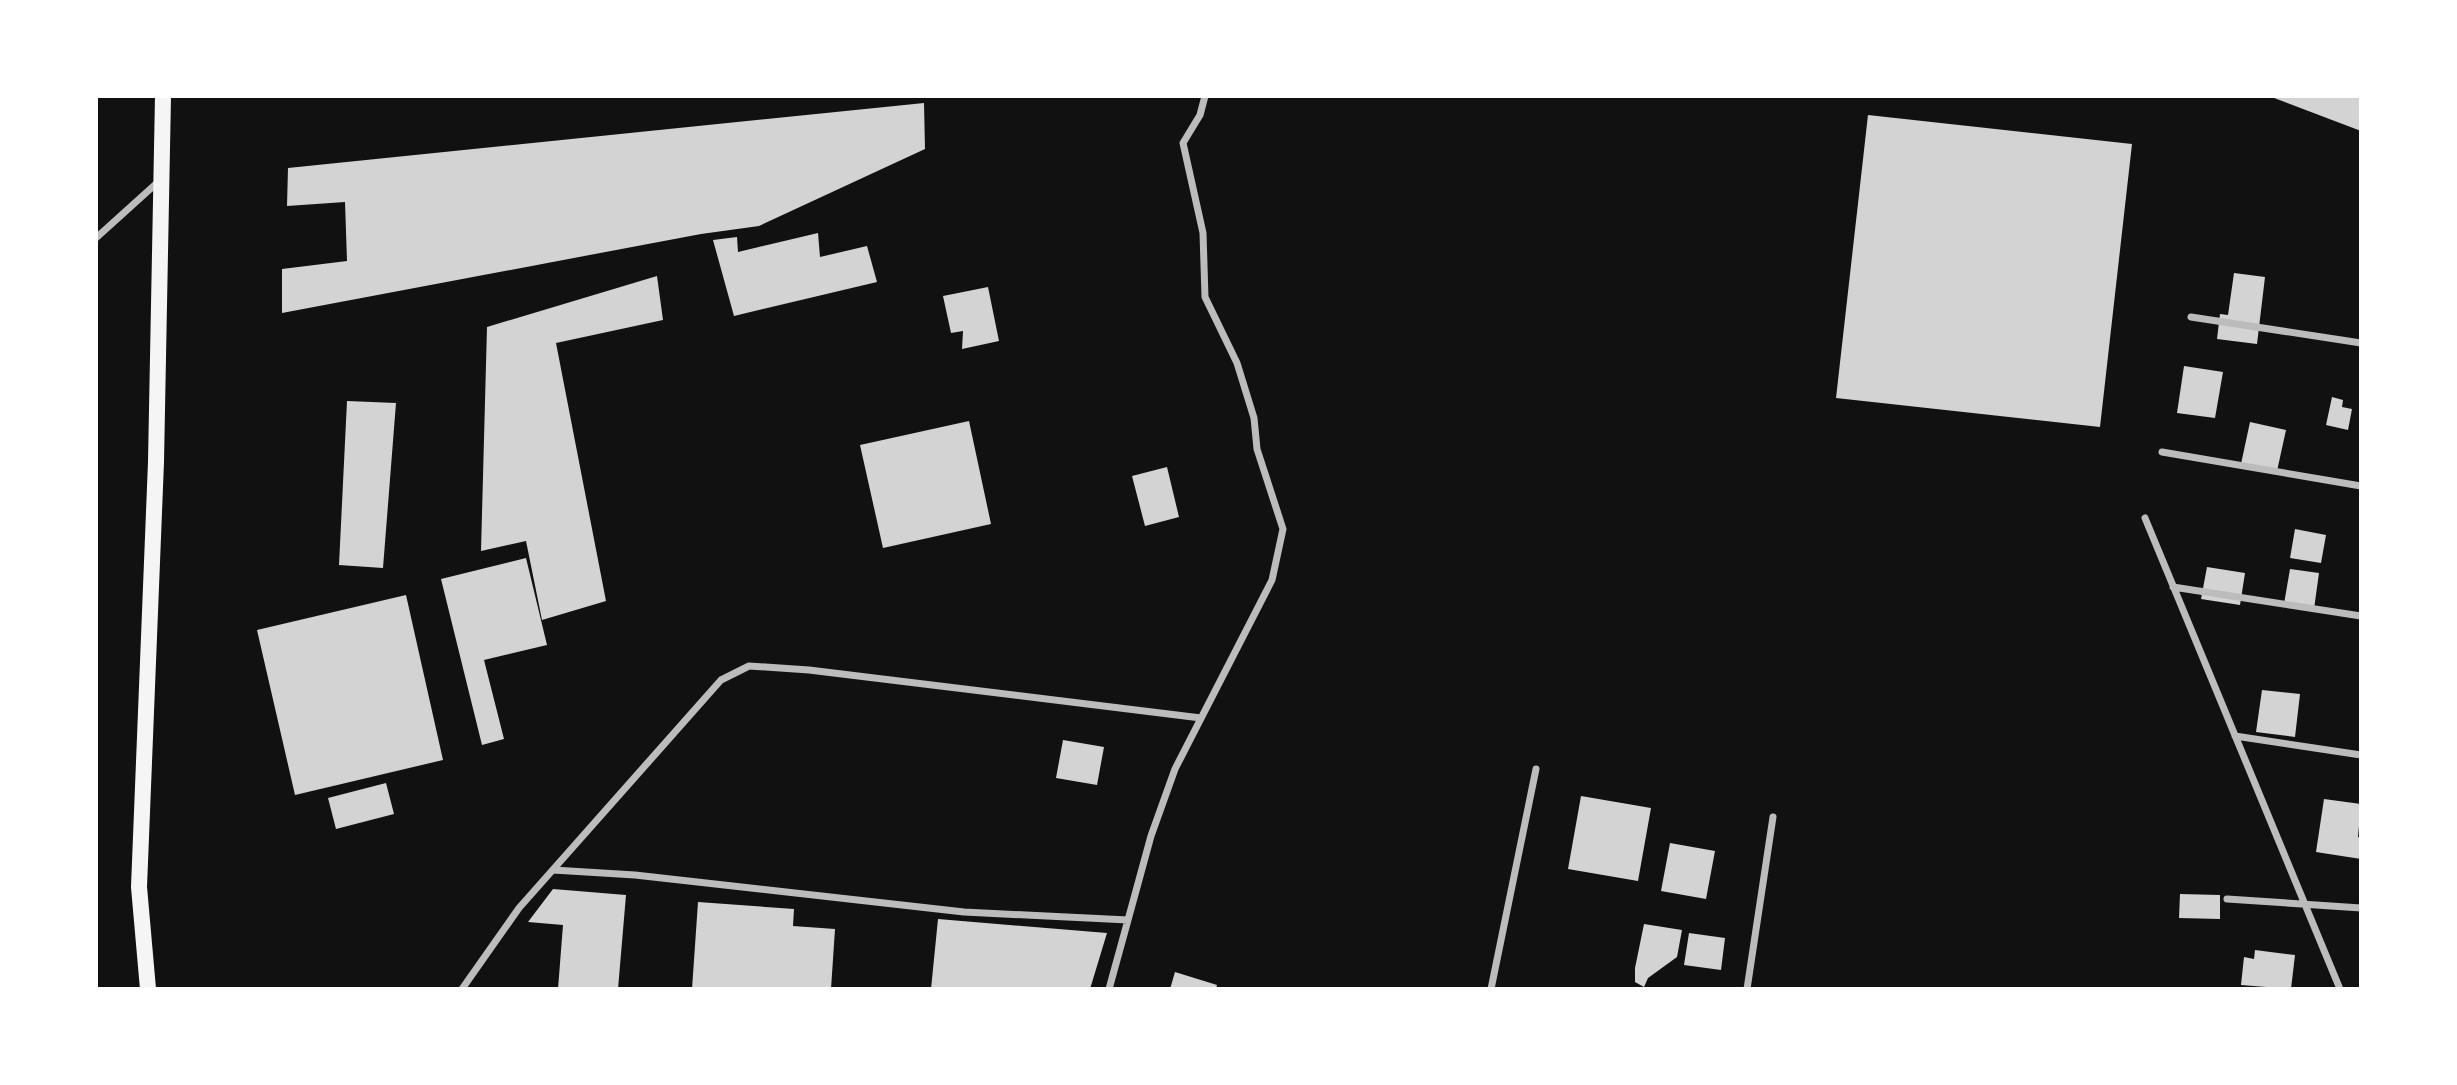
<svg xmlns="http://www.w3.org/2000/svg" width="2457" height="1085" font-family="'PT Sans',sans-serif">
<rect width="100%" height="100%" fill="#111"/>
<path fill="#d3d3d3" d="M 2269,96 L 2361,96 L 2361,131 Z
M 924,103 L 925,149 L 759,226 L 701,234 L 282,313 L 282,269 L 347,261 L 345,202 L 287,206 L 288,168 Z
M 1868,115 L 2132,144 L 2100,427 L 1836,398 Z
M 818,233 L 820,257 L 867,246 L 877,282 L 734,316 L 713,240 L 737,237 L 738,252 Z
M 2234,273 L 2265,277 L 2257,344 L 2217,339 L 2220,314 L 2228,315 Z
M 657,276 L 663,320 L 556,343 L 606,601 L 542,620 L 526,541 L 481,551 L 487,327 Z
M 988,287 L 999,341 L 962,349 L 963,331 L 951,333 L 943,296 Z
M 2184,366 L 2223,372 L 2215,418 L 2177,413 Z
M 2332,397 L 2343,400 L 2342,407 L 2352,409 L 2348,430 L 2326,425 Z
M 347,401 L 396,403 L 383,568 L 339,565 Z
M 969,421 L 991,524 L 883,548 L 860,445 Z
M 2250,422 L 2286,430 L 2277,471 L 2241,464 Z
M 1167,467 L 1179,517 L 1145,526 L 1132,476 Z
M 2295,529 L 2326,535 L 2321,563 L 2290,558 Z
M 526,558 L 547,645 L 484,660 L 504,739 L 482,745 L 441,579 Z
M 2207,567 L 2245,573 L 2240,605 L 2201,599 Z
M 2290,569 L 2319,573 L 2314,609 L 2284,604 Z
M 406,595 L 443,760 L 295,795 L 257,630 Z
M 2262,690 L 2300,694 L 2295,737 L 2256,732 Z
M 1063,740 L 1104,747 L 1097,785 L 1056,778 Z
M 386,783 L 394,814 L 336,829 L 328,798 Z
M 1581,796 L 1651,808 L 1638,881 L 1568,869 Z
M 2324,799 L 2361,804 L 2358,837 L 2361,838 L 2361,859 L 2316,852 Z
M 1670,843 L 1715,851 L 1706,899 L 1661,891 Z
M 553,889 L 626,895 L 618,989 L 558,989 L 563,925 L 528,922 Z
M 2180,894 L 2220,895 L 2220,919 L 2179,918 Z
M 698,902 L 794,909 L 793,926 L 835,929 L 831,989 L 692,989 Z
M 938,919 L 1107,933 L 1090,989 L 931,989 Z
M 1644,924 L 1682,930 L 1677,957 L 1648,978 L 1644,987 L 1635,982 L 1635,968 Z
M 1689,933 L 1725,938 L 1721,970 L 1684,965 Z
M 2255,950 L 2295,955 L 2291,989 L 2241,985 L 2244,957 L 2254,959 Z
M 1175,972 L 1217,985 L 1216,989 L 1170,989 Z"/>
<g fill="none" stroke-linecap="round" stroke-linejoin="round">
<path stroke="#bcbcbc" stroke-width="7" d="M 96,238 L 158,182
M 2191,317 L 2361,343
M 2162,452 L 2361,486
M 2145,518 L 2340,989
M 2173,587 L 2361,616
M 2235,736 L 2361,755
M 553,870 L 635,875 L 964,912 L 1128,920 L 1151,836 L 1175,769 L 1272,580 L 1283,529 L 1257,449 L 1254,418 L 1237,363 L 1205,297 L 1203,233 L 1183,143 L 1200,115 L 1205,96
M 2227,899 L 2361,908
M 462,989 L 519,908 L 721,680 L 749,666 L 809,670 L 1201,718
M 1109,989 L 1128,920
M 1491,989 L 1536,769
M 1747,989 L 1773,817"/>
<path stroke="#f5f5f5" stroke-width="16" d="M 148,989 L 139,887 L 156,462 L 163,96"/>
</g>
<rect width="2457" height="1085" fill="none" stroke="#ffffff" stroke-width="196"/>
</svg>
